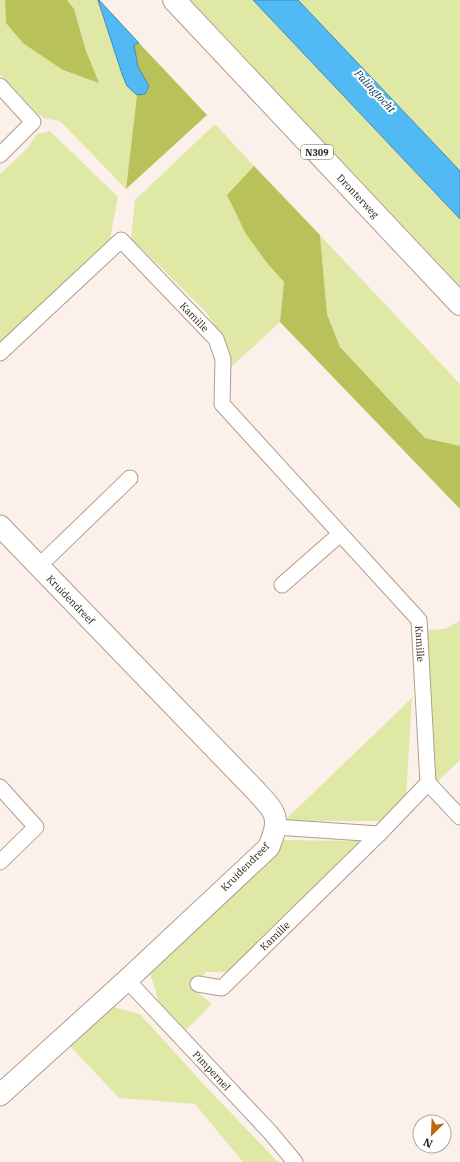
<svg xmlns="http://www.w3.org/2000/svg" width="460" height="1162" font-family="'IBM Plex Serif',serif">
<rect width="100%" height="100%" fill="#fcf1ea"/>
<path fill="#e0e8a5" d="M 0,0 L 5,0 L 6,23 L 98,83 L 86,51 L 74,9 L 67,0 L 98,0 L 122,74 L 127,85 L 137,95 L 126,189 L 60,121 L 44,118 L 36,112 L 0,74 Z
M 190,0 L 253,0 L 460,219 L 460,286 Z
M 298,0 L 460,0 L 460,171 Z
M 215,124 L 254,166 L 227,195 L 267,263 L 284,282 L 280,322 L 231,367 L 226,343 L 206,312 L 142,249 L 130,246 L 135,200 Z
M 50,131 L 118,197 L 110,239 L 0,344 L 0,174 L 27,149 L 37,134 Z
M 320,235 L 460,384 L 460,446 L 425,438 L 340,347 L 327,314 Z
M 460,621 L 460,760 L 436,783 L 431,758 L 428,630 L 445,629 Z
M 412,698 L 406,796 L 381,821 L 284,821 Z
M 282,840 L 360,841 L 228,972 L 206,972 L 192,988 L 212,1004 L 186,1030 L 159,1002 L 149,970 Z
M 110,1006 L 140,1014 L 206,1087 L 278,1162 L 243,1162 L 195,1104 L 119,1098 L 69,1045 Z"/>
<path fill="#b9c15a" d="M 5,0 L 67,0 L 74,9 L 86,51 L 99,83 L 63,70 L 23,43 L 6,23 Z
M 139,43 L 207,115 L 126,189 L 137,95 L 145,94 L 149,86 L 138,67 L 134,45 Z
M 254,166 L 320,235 L 327,314 L 340,347 L 425,438 L 460,446 L 460,509 L 280,322 L 284,282 L 267,263 L 246,234 L 227,195 Z"/>
<path fill="#51b9f3" stroke="#458bb2" d="M 98,0 L 99,0 L 139,43 L 134,45 L 138,67 L 149,86 L 145,94 L 137,95 L 127,86 L 122,74 Z
M 253,0 L 298,0 L 460,171 L 460,219 Z"/>
<g fill="none" stroke-linecap="round" stroke-linejoin="round">
<defs>
<g id="street">
<path d="M 0,86 L 33,122 L 0,155"/>
<path id="s1" d="M 0,353 L 121,240 L 216,339 L 223,359 L 222,404 L 419,620 L 428,783 L 379,834 L 222,988 L 198,984"/>
<path d="M 39,566 L 130,478"/>
<path d="M 282,585 L 340,534"/>
<path d="M 428,783 L 460,817"/>
<path d="M 0,787 L 36,827 L 0,862"/>
<path d="M 275,827 L 379,834"/>
<path id="s2" d="M 127,980 L 270,1132 L 295,1162"/>
</g>
<g id="secondary">
<path id="s3" d="M 0,526 L 256,791 C 261,797 270,805 273,812 C 279,823 273,836 269,847 L 127,980 L 0,1095"/>
</g>
<g id="primary">
<path id="s4" d="M 174,0 L 460,304"/>
</g>
</defs>
<use href="#street" stroke="#b39c8a" stroke-width="17"/>
<use href="#secondary" stroke="#b39c8a" stroke-width="23"/>
<use href="#primary" stroke="#b39c8a" stroke-width="24"/>
<use href="#street" stroke="#fff" stroke-width="15"/>
<use href="#secondary" stroke="#fff" stroke-width="21"/>
<use href="#primary" stroke="#fff" stroke-width="22"/>
</g>
<g text-anchor="middle" dominant-baseline="central" stroke-width="4" stroke-linejoin="round" paint-order="stroke">
<rect fill="#fff" stroke="#69635e" stroke-width="1" x="301" y="145" width="32" height="14" rx="3"/>
<g font-size="9" font-weight="bold" fill="#292019">
<text x="317" y="152">N309</text>
</g>
<g font-size="10" fill="#292019" stroke="#fff">
<text stroke="none"><textPath href="#s4" startOffset="269">Dronterweg</textPath></text>
<text stroke="none"><textPath href="#s1" startOffset="272">Kamille</textPath></text>
<text stroke="none"><textPath href="#s3" startOffset="102">Kruidendreef</textPath></text>
<text stroke="none"><textPath href="#s1" startOffset="685">Kamille</textPath></text>
<text transform="translate(245 867) rotate(-45)">Kruidendreef</text>
<text transform="translate(275 936) rotate(-44)">Kamille</text>
<text stroke="none"><textPath href="#s2" startOffset="124">Pimpernel</textPath></text>
</g>
<g font-size="11" font-style="italic" fill="#03324a" stroke="#fff">
<text transform="translate(375 91) rotate(47)">Palingtocht</text>
</g>
</g>
<g transform="translate(432 1134) rotate(204)"><circle r="19" fill="#ffffff" stroke="#a9a6a3"/>
<path d="M0-3L7 15L0 10L-7 15Z" fill="#c06412"/>
<text y="-6" font-size="11" font-weight="bold" text-anchor="middle" fill="#292019">N</text>
</g>
</svg>
